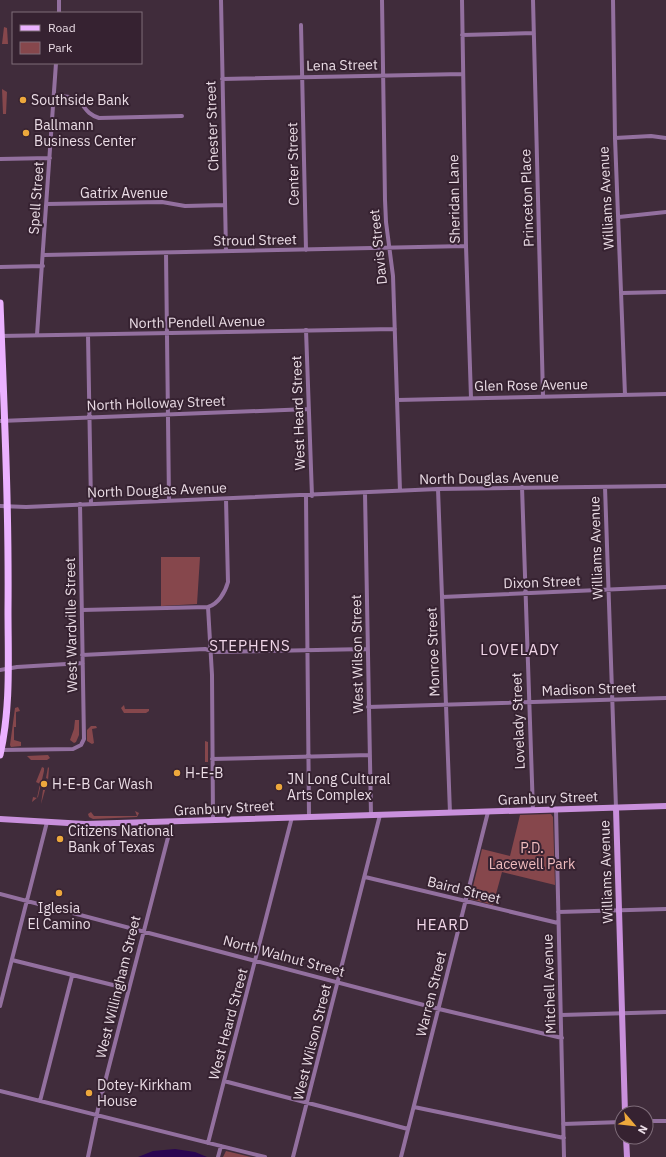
<svg xmlns="http://www.w3.org/2000/svg" width="666" height="1157" font-family="'IBM Plex Sans',sans-serif">
<rect width="100%" height="100%" fill="#402c3b"/>
<path fill="#86474c" d="M 4,27 L 7,28 L 8,44 L 2,44 Z
M 2,89 L 7,92 L 6,114 L 3,114 Z
M 161,557 L 200,557 L 197,604 L 161,606 Z
M 124,705 L 125,709 L 149,709 L 149,711 L 146,713 L 124,713 L 121,708 Z
M 18,707 L 20,711 L 16,712 L 16,727 L 14,727 L 14,740 L 21,742 L 21,746 L 11,747 L 10,745 L 15,708 Z
M 75,720 L 79,720 L 79,735 L 76,742 L 74,743 L 70,740 L 74,729 Z
M 91,726 L 96,726 L 97,728 L 92,729 L 94,743 L 92,744 L 87,741 L 87,730 Z
M 205,741 L 208,742 L 208,762 L 205,762 Z
M 48,755 L 50,758 L 47,760 L 31,760 L 27,756 Z
M 42,767 L 44,768 L 44,771 L 38,797 L 32,802 L 33,797 L 37,798 L 40,784 L 36,782 Z
M 48,767 L 49,768 L 48,780 L 41,804 L 43,790 L 45,790 L 48,779 L 46,778 Z
M 135,811 L 139,813 L 137,817 L 93,819 L 89,817 L 88,814 L 91,812 L 94,816 L 137,816 Z
M 551,814 L 553,817 L 555,885 L 502,872 L 493,905 L 470,899 L 482,849 L 510,856 L 520,815 Z
M 226,1151 L 251,1157 L 223,1157 Z"/>
<path fill="#2a0651" d="M 175,1149 L 195,1152 L 207,1157 L 138,1157 L 153,1151 Z"/>
<g fill="none" stroke-linecap="round" stroke-linejoin="round">
<path stroke="#93709f" stroke-width="4" d="M 221,0 L 226,251
M 382,0 L 385,200 L 386,222 L 393,276 L 400,491
M 462,0 L 466,246 L 471,398
M 533,0 L 543,396
M 613,0 L 615,138 L 625,395
M 59,13 L 59,0
M 301,25 L 306,250
M 462,35 L 534,33
M 222,79 L 463,74
M 54,96 C 90,95 77,111 99,118 L 182,116
M 615,138 L 651,136 L 666,138
M 0,159 L 50,158
M 47,204 L 162,202 L 185,206 L 225,205
M 619,217 L 666,212
M 166,253 L 169,501
M 44,255 L 466,246
M 0,267 L 43,266
M 622,293 L 666,292
M 306,330 L 312,496
M 37,335 L 56,63
M 88,335 L 91,504
M 0,336 L 395,329
M 397,400 L 666,394
M 0,421 L 309,409
M 522,487 L 533,811
M 605,487 L 616,808
M 438,489 L 450,813
M 365,493 L 371,815
M 306,496 L 309,816
M 0,506 L 26,507 L 438,489 L 666,486
M 442,597 L 666,587
M 82,610 L 208,607
M 82,655 L 205,649 L 216,652 L 367,649
M 0,670 L 17,667 L 83,663
M 368,707 L 666,698
M 1,750 L 73,749 L 81,745 L 84,739 L 80,504
M 212,759 L 370,755
M 556,810 L 564,1157
M 213,819 L 212,675 L 208,607 C 218,604 225,593 228,582 L 226,499
M 365,877 L 558,923
M 0,894 L 439,1009 L 562,1038
M 558,912 L 666,909
M 12,960 L 129,989
M 0,1006 L 47,822
M 561,1015 L 666,1012
M 224,1081 L 408,1129
M 0,1091 L 265,1157
M 40,1101 L 72,976
M 414,1107 L 564,1138
M 646,1121 L 666,1121
M 563,1124 L 622,1122
M 208,1143 L 292,817
M 88,1157 L 98,1109 L 172,822
M 218,1157 L 221,1146
M 293,1157 L 380,815
M 401,1157 L 488,812"/>
<path stroke="#c990dc" stroke-width="6" d="M 616,808 L 625,1113
M 0,819 L 85,824 L 666,806
M 626,1137 L 627,1157"/>
<path stroke="#ebb1ff" stroke-width="7" d="M 0,303 C 4,406 9,508 8,610 C 8,659 11,707 0,755"/>
</g>
<g fill="#eda83c" stroke="#362231" stroke-width="1.5">
<circle cx="23" cy="100" r="4"/>
<circle cx="26" cy="133" r="4"/>
<circle cx="177" cy="773" r="4"/>
<circle cx="44" cy="784" r="4"/>
<circle cx="279" cy="787" r="4"/>
<circle cx="60" cy="839" r="4"/>
<circle cx="59" cy="893" r="4"/>
<circle cx="89" cy="1093" r="4"/>
</g>
<g text-anchor="middle" dominant-baseline="central" stroke-width="4" stroke-linejoin="round" paint-order="stroke">
<g font-size="14" fill="#eadce5" stroke="#362231">
<text transform="translate(342 65) rotate(-1)">Lena Street</text>
<text transform="translate(212 126) rotate(-92)">Chester Street</text>
<text transform="translate(293 164) rotate(-91)">Center Street</text>
<text x="124" y="193">Gatrix Avenue</text>
<text transform="translate(36 198) rotate(-86)">Spell Street</text>
<text transform="translate(527 198) rotate(-92)">Princeton Place</text>
<text transform="translate(606 198) rotate(-93)">Williams Avenue</text>
<text transform="translate(454 199) rotate(-91)">Sheridan Lane</text>
<text transform="translate(255 240) rotate(-1)">Stroud Street</text>
<text transform="translate(378 247) rotate(-96)">Davis Street</text>
<text transform="translate(197 322) rotate(-1)">North Pendell Avenue</text>
<text transform="translate(531 385) rotate(-1)">Glen Rose Avenue</text>
<text transform="translate(156 403) rotate(-2)">North Holloway Street</text>
<text transform="translate(298 413) rotate(-92)">West Heard Street</text>
<text transform="translate(489 478) rotate(-1)">North Douglas Avenue</text>
<text transform="translate(157 490) rotate(-2)">North Douglas Avenue</text>
<text transform="translate(596 548) rotate(-92)">Williams Avenue</text>
<text transform="translate(542 582) rotate(-2)">Dixon Street</text>
<text transform="translate(71 625) rotate(-91)">West Wardville Street</text>
<text transform="translate(433 652) rotate(-92)">Monroe Street</text>
<text transform="translate(357 654) rotate(-91)">West Wilson Street</text>
<text transform="translate(589 689) rotate(-2)">Madison Street</text>
<text transform="translate(518 721) rotate(-92)">Lovelady Street</text>
<text transform="translate(548 798) rotate(-2)">Granbury Street</text>
<text transform="translate(224 808) rotate(-3)">Granbury Street</text>
<text transform="translate(606 872) rotate(-92)">Williams Avenue</text>
<text transform="translate(464 890) rotate(14)">Baird Street</text>
<text transform="translate(284 956) rotate(15)">North Walnut Street</text>
<text transform="translate(549 984) rotate(-92)">Mitchell Avenue</text>
<text transform="translate(118 987) rotate(-76)">West Willingham Street</text>
<text transform="translate(431 994) rotate(-76)">Warren Street</text>
<text transform="translate(228 1024) rotate(-75)">West Heard Street</text>
<text transform="translate(312 1042) rotate(-76)">West Wilson Street</text>
</g>
<g font-size="14" fill="#eadce5" stroke="#362231" text-anchor="start">
<text x="31" y="100">Southside Bank</text>
<text x="34" y="125">Ballmann<tspan x="34" dy="16">Business Center</tspan></text>
<text x="185" y="773">H-E-B</text>
<text x="287" y="779">JN Long Cultural<tspan x="287" dy="16">Arts Complex</tspan></text>
<text x="52" y="784">H-E-B Car Wash</text>
<text x="68" y="831">Citizens National<tspan x="68" dy="16">Bank of Texas</tspan></text>
<text x="59" y="908" text-anchor="middle">Iglesia<tspan x="59" dy="16">El Camino</tspan></text>
<text x="97" y="1085">Dotey-Kirkham<tspan x="97" dy="16">House</tspan></text>
</g>
<g font-size="14" fill="#efbbbd" stroke="#362231">
<text x="532" y="848">P.D.<tspan x="532" dy="16">Lacewell Park</tspan></text>
</g>
<g font-size="15" letter-spacing="1" fill="#f0d5e7" stroke="#362231">
<text x="250" y="645">STEPHENS</text>
<text x="520" y="649">LOVELADY</text>
<text x="443" y="924">HEARD</text>
</g>
</g>
<rect x="12" y="12" width="130" height="52" fill="#362231" stroke="#7e6c79"/>
<rect x="20" y="25" width="20" height="6" fill="#ebb1ff" stroke="#7e6c79"/>
<text x="48" y="32" font-size="12" fill="#eadce5">Road</text>
<rect x="20" y="42" width="20" height="12" fill="#86474c" stroke="#7e6c79"/>
<text x="48" y="52" font-size="12" fill="#eadce5">Park</text>
<g transform="translate(634 1125) rotate(118)"><circle r="19" fill="#362231" stroke="#7e6c79"/>
<path d="M0-3L7 15L0 10L-7 15Z" fill="#eda83c"/>
<text y="-6" font-size="11" font-weight="bold" text-anchor="middle" fill="#eadce5">N</text>
</g>
</svg>
